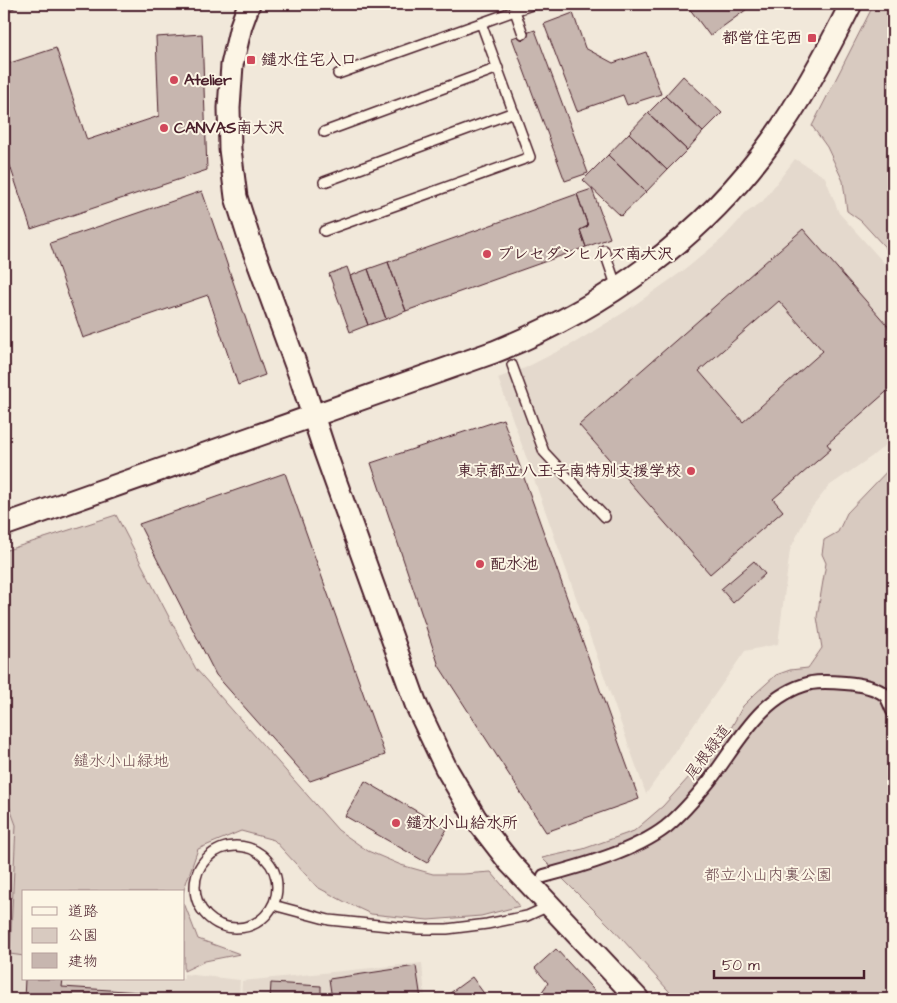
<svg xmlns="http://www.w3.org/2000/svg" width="897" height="1003" font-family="'Architects Daughter','Klee One',sans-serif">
<rect width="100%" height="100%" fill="#f1e8da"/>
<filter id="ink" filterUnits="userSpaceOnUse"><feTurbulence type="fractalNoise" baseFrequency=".02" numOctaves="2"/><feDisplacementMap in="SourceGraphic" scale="10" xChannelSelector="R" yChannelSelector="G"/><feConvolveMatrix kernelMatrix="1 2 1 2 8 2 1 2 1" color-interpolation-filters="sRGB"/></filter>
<g filter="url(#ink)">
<path fill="#e4d9cd" d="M 795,159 L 825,177 L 839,213 L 893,273 L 893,439 L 871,457 L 829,486 L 809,511 L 790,550 L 778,644 L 745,651 L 646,794 L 498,378 L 525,368 L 576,342 L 626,311 L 687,268 L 723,238 L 746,213 L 762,202 Z
M 4,792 L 16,825 L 10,954 L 24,956 L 24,979 L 184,979 L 184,974 L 240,980 L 239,999 L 4,999 Z
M 422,963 L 425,999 L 241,999 L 242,981 Z"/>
<path fill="#d8cac0" stroke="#917476" d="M 874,4 L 893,4 L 893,256 L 861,221 L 847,211 L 843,181 L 827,147 L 812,126 Z
M 893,465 L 893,999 L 676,999 L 614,930 L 542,858 L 583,849 L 634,831 L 663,806 L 699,766 L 730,730 L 743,706 L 756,693 L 776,675 L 790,670 L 808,668 L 822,648 L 817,617 L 826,563 L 822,554 L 824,540 L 838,532 L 847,513 Z
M 116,515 L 196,669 L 338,830 L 368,851 L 401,865 L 433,874 L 463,874 L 491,872 L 520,906 L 481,916 L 428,920 L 371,914 L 345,902 L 317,887 L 274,840 L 241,831 L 198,849 L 183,892 L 24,892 L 24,956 L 10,954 L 16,825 L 4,792 L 4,551 Z
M 184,903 L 198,939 L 240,954 L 205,961 L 184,971 Z"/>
<path fill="#c7b6af" stroke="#4a1f2b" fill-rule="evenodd" d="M 4,4 L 20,4 L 20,5 L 4,13 Z
M 686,4 L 754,4 L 710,36 Z
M 573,13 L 585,48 L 613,63 L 646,52 L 661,94 L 627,105 L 623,95 L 577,111 L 544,24 Z
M 535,30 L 588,173 L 565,181 L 512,38 Z
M 202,34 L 207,170 L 31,229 L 4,148 L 4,65 L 56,48 L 87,140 L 159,116 L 156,37 Z
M 683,76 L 722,113 L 703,132 L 665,96 Z
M 665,96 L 703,132 L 687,150 L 648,113 Z
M 648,113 L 687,150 L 667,170 L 629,133 Z
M 629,133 L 667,170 L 646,192 L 608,155 Z
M 608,155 L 646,192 L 621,216 L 583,180 Z
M 592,189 L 610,238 L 586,247 L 580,230 L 588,226 L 577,194 Z
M 202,191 L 265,375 L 238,385 L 208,295 L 83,338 L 50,243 Z
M 577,194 L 588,226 L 580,230 L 586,247 L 406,311 L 388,262 Z
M 803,229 L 893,332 L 893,338 L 887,343 L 893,350 L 893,386 L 827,444 L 831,449 L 773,499 L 783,511 L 710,574 L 579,425 ZM 779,301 L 823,351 L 743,422 L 699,371 Z
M 388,262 L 406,311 L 386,319 L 368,269 Z
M 347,267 L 368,325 L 350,332 L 329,274 Z
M 368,269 L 386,319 L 368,325 L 350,276 Z
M 503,419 L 639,799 L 546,832 L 439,666 L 371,463 Z
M 285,473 L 385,755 L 310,781 L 216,675 L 139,524 Z
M 754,561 L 765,574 L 733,603 L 721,589 Z
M 365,781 L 447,829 L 427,863 L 345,816 Z
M 556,949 L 602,999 L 537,999 L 548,983 L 535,968 Z
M 416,966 L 421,999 L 332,999 L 329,979 Z
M 472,977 L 488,999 L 442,999 Z
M 25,979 L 63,979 L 62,987 L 157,993 L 156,999 L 24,999 Z
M 271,983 L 321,986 L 321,999 L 270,999 Z
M 527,993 L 537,999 L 519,999 Z"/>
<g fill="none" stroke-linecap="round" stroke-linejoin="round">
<defs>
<path id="service" d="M 515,11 L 523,34
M 481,23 L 534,4
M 324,132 L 498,68
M 324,182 L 514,112
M 324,231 L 530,157 L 481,23 L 338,74
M 604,250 L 617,288
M 512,365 L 544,452 L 605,517
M195 887a41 41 0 1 1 82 0a41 41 0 1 1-82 0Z
M 273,905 L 329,920 L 418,929 L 447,929 L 487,924 L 527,916 L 549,906"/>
<path id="pedestrian" d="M 544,876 C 582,866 635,851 666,827 C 682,814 697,796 710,780 C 739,742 761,695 811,683 C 822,681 834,682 845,683 C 858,684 874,686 885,695 C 888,698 891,707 893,711"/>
<path id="tertiary" d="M 249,4 L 241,26 L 232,65 L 229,108 L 230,149 L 236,197 L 248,235 L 301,379 L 325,452 L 417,707 L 446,768 L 476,819 L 510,863 L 638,999
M 4,525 L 494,352 C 604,308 704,237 773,139 C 803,97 828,50 851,4"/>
</defs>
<use href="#service" stroke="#4a1f2b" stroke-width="12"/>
<use href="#pedestrian" stroke="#4a1f2b" stroke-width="16"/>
<use href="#tertiary" stroke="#4a1f2b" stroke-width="25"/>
<use href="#service" stroke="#fcf5e5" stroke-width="9"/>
<use href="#pedestrian" stroke="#fcf5e5" stroke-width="12"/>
<use href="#tertiary" stroke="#fcf5e5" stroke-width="21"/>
</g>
</g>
<g fill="#d1495b" stroke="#fcf5e5" stroke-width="2">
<rect x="807" y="33" width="10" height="10" rx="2.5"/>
<rect x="246" y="55" width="10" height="10" rx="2.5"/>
<circle cx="174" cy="80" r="5"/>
<circle cx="164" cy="128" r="5"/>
<circle cx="487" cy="254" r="5"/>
<circle cx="691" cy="471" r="5"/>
<circle cx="480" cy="564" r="5"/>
<circle cx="396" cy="823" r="5"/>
</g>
<g text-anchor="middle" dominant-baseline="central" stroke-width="4" stroke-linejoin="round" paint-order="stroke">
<g font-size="16" font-weight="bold" fill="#4a1f2b" stroke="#fcf5e5" text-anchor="start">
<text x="802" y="38" text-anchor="end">都営住宅西</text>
<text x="261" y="60">鑓水住宅入口</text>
<text x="184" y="80">Atelier</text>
<text x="174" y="128">CANVAS南大沢</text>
<text x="497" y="254">プレセダンヒルズ南大沢</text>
<text x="681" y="471" text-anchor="end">東京都立八王子南特別支援学校</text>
<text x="490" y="564">配水池</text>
<text x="406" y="823">鑓水小山給水所</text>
</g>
<g font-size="16" fill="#4a1f2b" stroke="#fcf5e5">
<text transform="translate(708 752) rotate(-53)">尾根緑道</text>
</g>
<g font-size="16" fill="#6e4a50" stroke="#fcf5e5">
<text x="121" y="761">鑓水小山緑地</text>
<text x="768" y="875">都立小山内裏公園</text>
</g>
</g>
<rect width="897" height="1003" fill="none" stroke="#fcf5e5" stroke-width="20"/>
<rect x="10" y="10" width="877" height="983" fill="none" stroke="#4a1f2b" stroke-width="2" filter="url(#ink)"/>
<rect x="22" y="890" width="162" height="90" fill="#fcf5e5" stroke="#b59f9b"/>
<rect x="32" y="907" width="25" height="8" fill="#fcf5e5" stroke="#b59f9b"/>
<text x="68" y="916" font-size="15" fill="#4a1f2b">道路</text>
<rect x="32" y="928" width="25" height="15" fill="#d8cac0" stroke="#b59f9b"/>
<text x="68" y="940" font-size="15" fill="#4a1f2b">公園</text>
<rect x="32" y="953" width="25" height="15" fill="#c7b6af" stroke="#b59f9b"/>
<text x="68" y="966" font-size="15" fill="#4a1f2b">建物</text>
<path d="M714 970v8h150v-8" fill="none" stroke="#4a1f2b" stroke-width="2.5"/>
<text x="722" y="970" font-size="15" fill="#4a1f2b" stroke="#fcf5e5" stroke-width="4" paint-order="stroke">50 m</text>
</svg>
